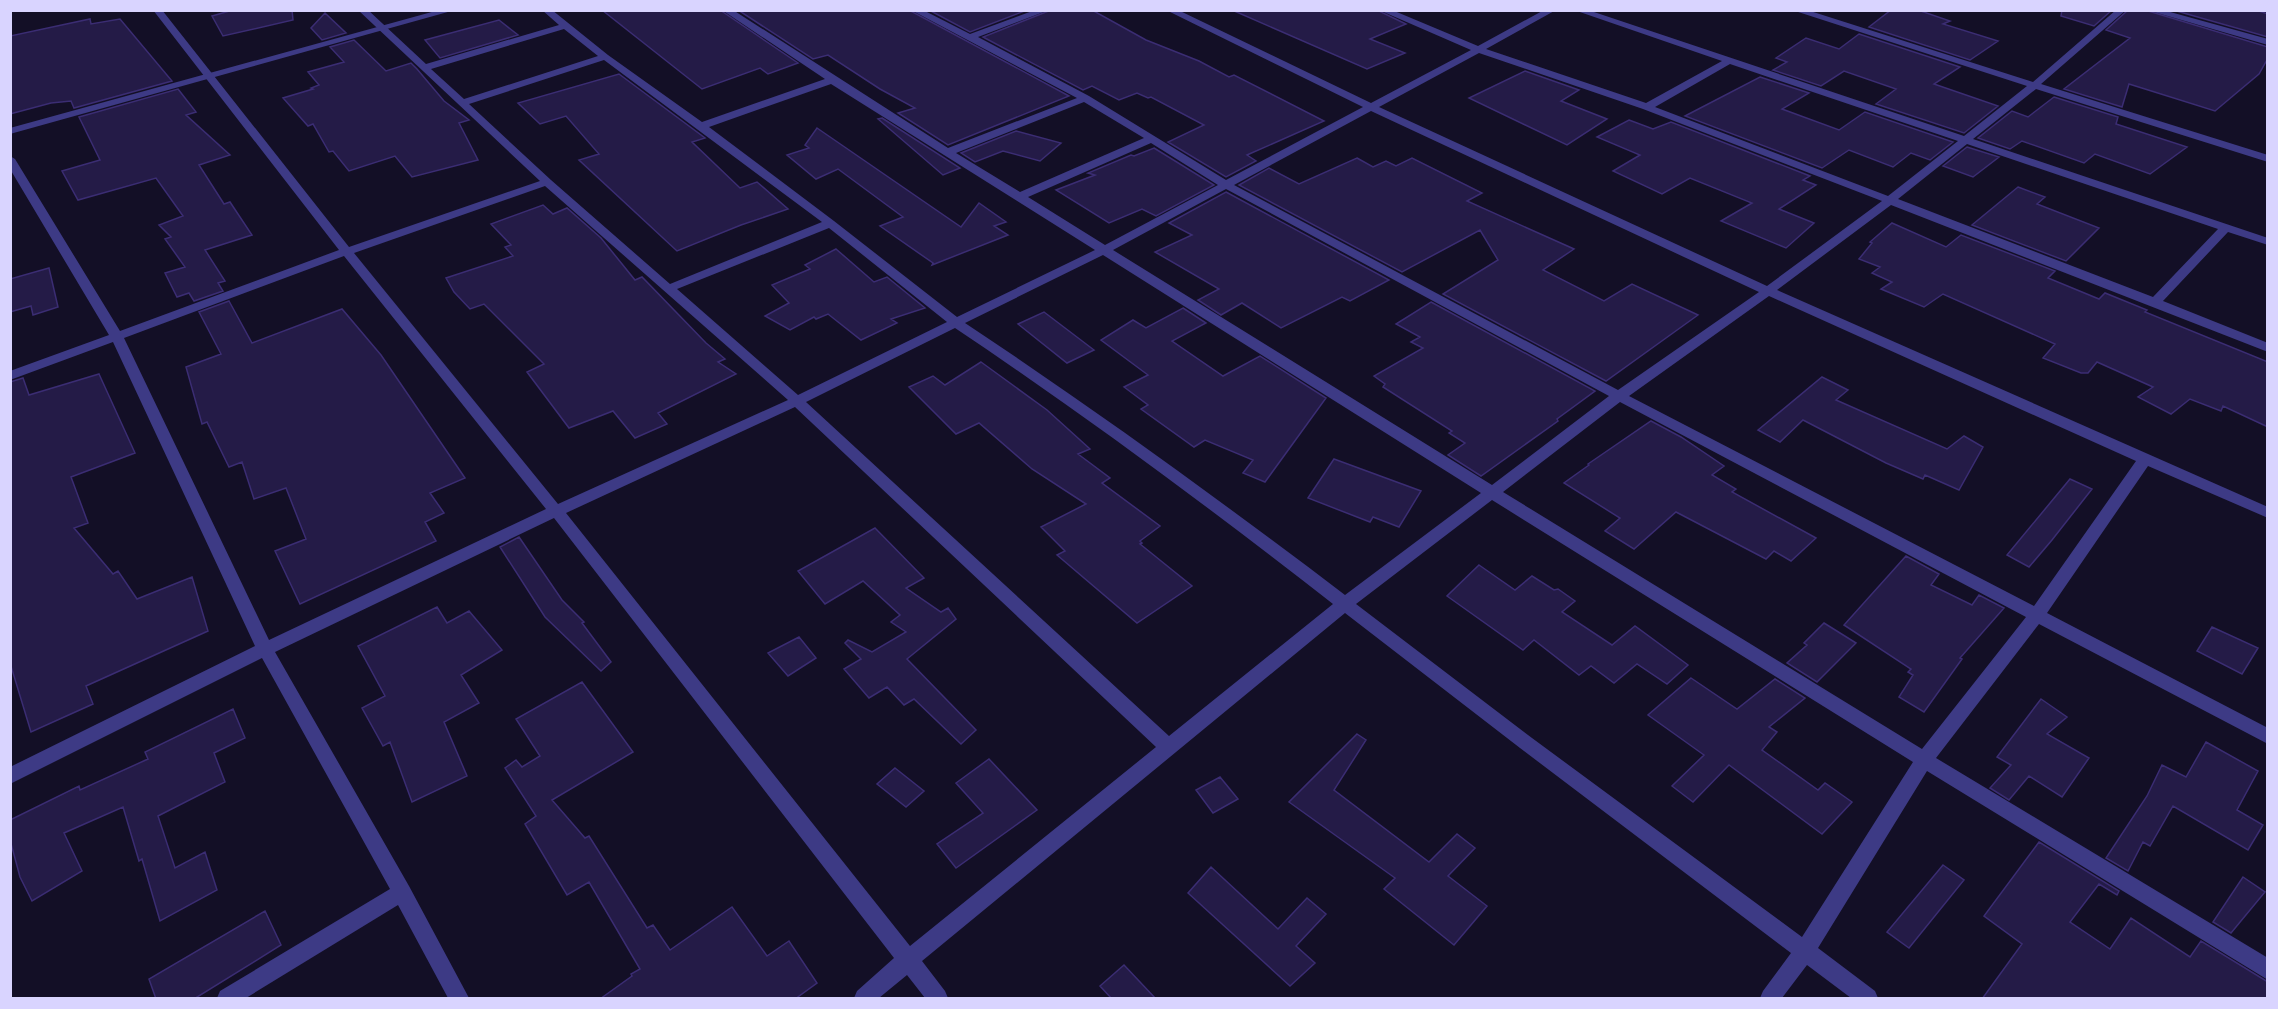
<svg xmlns="http://www.w3.org/2000/svg" width="2278" height="1009" font-family="'DejaVu Sans',sans-serif">
<rect width="100%" height="100%" fill="#130f26"/>
<path fill="#241b47" stroke="#3b2d73" stroke-width="1.5" d="M 233,10 L 292,10 L 293,20 L 223,36 L 212,16 Z
M 602,10 L 720,10 L 798,63 L 768,74 L 760,68 L 702,89 Z
M 738,10 L 909,10 L 1069,96 L 948,145 L 898,113 L 915,108 L 880,89 L 828,55 L 813,59 Z
M 929,10 L 1027,10 L 970,32 Z
M 1051,10 L 1092,10 L 1146,40 L 1199,61 L 1229,77 L 1234,75 L 1324,121 L 1247,155 L 1256,161 L 1226,177 L 1168,142 L 1204,125 L 1151,97 L 1148,98 L 1137,93 L 1119,100 L 1092,86 L 1083,90 L 983,37 Z
M 1232,10 L 1377,10 L 1406,24 L 1370,39 L 1405,53 L 1367,69 Z
M 1891,10 L 1918,10 L 1950,21 L 1943,24 L 1998,41 L 1970,60 L 1869,27 Z
M 2062,10 L 2112,10 L 2094,26 L 2061,16 Z
M 2128,10 L 2145,10 L 2268,47 L 2268,58 L 2259,74 L 2215,111 L 2129,84 L 2122,107 L 2064,89 L 2130,38 L 2106,30 Z
M 2173,10 L 2256,10 L 2268,14 L 2268,37 Z
M 325,13 L 346,33 L 322,40 L 311,28 Z
M 90,19 L 91,24 L 120,19 L 172,81 L 74,108 L 71,101 L 51,103 L 10,114 L 10,36 Z
M 499,20 L 518,35 L 440,58 L 425,40 Z
M 1859,34 L 1960,67 L 1934,84 L 1998,106 L 1964,133 L 1876,104 L 1896,89 L 1844,71 L 1821,86 L 1773,70 L 1787,62 L 1776,58 L 1806,38 L 1839,49 Z
M 354,40 L 386,71 L 411,63 L 417,69 L 444,101 L 469,120 L 459,123 L 478,160 L 412,177 L 395,156 L 349,171 L 333,151 L 329,152 L 313,124 L 308,126 L 283,98 L 313,89 L 311,88 L 319,85 L 308,72 L 344,62 L 330,47 Z
M 1525,71 L 1579,90 L 1561,101 L 1607,119 L 1567,145 L 1469,98 Z
M 619,74 L 705,138 L 692,142 L 740,188 L 757,182 L 788,209 L 741,225 L 677,251 L 579,160 L 599,154 L 566,116 L 540,124 L 518,103 Z
M 1760,77 L 1809,93 L 1782,109 L 1839,130 L 1865,112 L 1953,142 L 1930,160 L 1911,153 L 1893,167 L 1849,150 L 1822,168 L 1685,116 Z
M 178,89 L 196,112 L 186,115 L 230,155 L 199,165 L 224,204 L 230,202 L 252,235 L 205,250 L 225,281 L 218,283 L 223,291 L 194,301 L 189,293 L 177,297 L 165,273 L 185,267 L 165,239 L 171,237 L 159,225 L 183,216 L 156,178 L 78,200 L 62,171 L 100,160 L 79,117 Z
M 2054,97 L 2118,117 L 2116,124 L 2187,147 L 2150,174 L 2095,154 L 2084,163 L 2022,141 L 2010,149 L 1978,138 L 2012,111 L 2028,117 Z
M 882,118 L 960,168 L 943,175 L 878,119 Z
M 1629,120 L 1653,129 L 1671,122 L 1810,176 L 1803,180 L 1816,185 L 1779,209 L 1814,223 L 1786,248 L 1721,221 L 1752,203 L 1690,178 L 1662,194 L 1613,171 L 1640,155 L 1597,137 Z
M 817,128 L 961,227 L 979,203 L 1006,222 L 994,226 L 1008,235 L 932,265 L 933,263 L 880,226 L 903,217 L 838,169 L 816,179 L 787,155 L 809,148 L 805,145 Z
M 1016,131 L 1061,143 L 1040,161 L 1003,151 L 975,162 L 961,153 Z
M 1967,147 L 1999,157 L 1973,177 L 1943,166 Z
M 1154,148 L 1214,185 L 1156,216 L 1142,209 L 1109,223 L 1056,190 L 1095,175 L 1088,173 L 1131,155 L 1134,156 Z
M 1357,158 L 1373,167 L 1386,161 L 1396,166 L 1412,158 L 1482,193 L 1467,201 L 1574,249 L 1543,270 L 1604,301 L 1632,284 L 1698,315 L 1606,381 L 1443,294 L 1498,260 L 1480,230 L 1402,272 L 1239,185 L 1269,168 L 1299,184 Z
M 2018,187 L 2045,197 L 2037,204 L 2099,228 L 2066,261 L 1972,225 Z
M 1226,192 L 1389,280 L 1350,301 L 1342,297 L 1281,328 L 1242,303 L 1221,315 L 1198,300 L 1219,289 L 1155,252 L 1192,235 L 1169,223 Z
M 543,205 L 553,214 L 567,208 L 601,238 L 635,280 L 642,277 L 706,343 L 725,359 L 718,362 L 736,374 L 658,413 L 667,424 L 635,438 L 613,411 L 569,428 L 527,372 L 544,364 L 484,304 L 470,309 L 454,292 L 446,278 L 513,256 L 505,247 L 511,245 L 491,224 Z
M 1892,223 L 1946,247 L 1961,235 L 2055,271 L 2048,278 L 2099,299 L 2105,293 L 2147,310 L 2145,312 L 2268,362 L 2268,427 L 2223,406 L 2221,411 L 2190,399 L 2171,414 L 2138,397 L 2153,387 L 2097,362 L 2088,373 L 2081,373 L 2043,358 L 2055,344 L 1943,294 L 1924,307 L 1881,289 L 1892,282 L 1872,273 L 1880,267 L 1859,259 L 1872,243 L 1870,242 Z
M 836,249 L 874,282 L 887,277 L 925,308 L 891,319 L 897,323 L 861,340 L 828,314 L 816,319 L 814,317 L 790,330 L 765,316 L 789,303 L 772,285 L 810,269 L 805,265 Z
M 49,268 L 58,307 L 33,315 L 31,306 L 10,312 L 10,279 Z
M 229,301 L 252,343 L 342,309 L 381,355 L 465,478 L 430,493 L 444,513 L 425,522 L 436,541 L 300,604 L 275,551 L 306,539 L 286,488 L 254,499 L 242,462 L 229,467 L 207,422 L 202,424 L 186,367 L 221,354 L 199,312 Z
M 1431,302 L 1595,391 L 1557,419 L 1558,421 L 1481,476 L 1448,455 L 1465,443 L 1449,433 L 1452,431 L 1383,387 L 1385,384 L 1374,376 L 1423,348 L 1411,342 L 1420,337 L 1396,324 Z
M 1183,308 L 1206,323 L 1172,341 L 1223,376 L 1260,356 L 1326,398 L 1265,482 L 1243,473 L 1253,460 L 1205,440 L 1194,447 L 1141,409 L 1148,405 L 1124,387 L 1148,375 L 1101,340 L 1133,320 L 1146,328 Z
M 1044,312 L 1094,350 L 1067,363 L 1018,324 Z
M 981,362 L 1047,410 L 1090,449 L 1078,454 L 1110,478 L 1102,483 L 1160,526 L 1140,541 L 1142,543 L 1140,544 L 1192,586 L 1137,623 L 1057,555 L 1065,551 L 1041,527 L 1086,504 L 1032,469 L 979,423 L 956,434 L 909,387 L 933,376 L 945,385 Z
M 99,374 L 135,453 L 71,477 L 88,523 L 74,528 L 113,574 L 118,571 L 137,599 L 192,577 L 208,631 L 86,686 L 93,704 L 31,732 L 10,663 L 10,382 L 23,378 L 29,395 Z
M 1822,377 L 1848,390 L 1836,400 L 1947,449 L 1964,436 L 1983,447 L 1959,490 L 1925,475 L 1923,479 L 1886,463 L 1803,420 L 1780,442 L 1758,430 Z
M 1651,421 L 1681,437 L 1724,466 L 1712,475 L 1736,489 L 1732,492 L 1816,538 L 1791,561 L 1774,551 L 1766,559 L 1676,512 L 1634,549 L 1605,531 L 1620,518 L 1564,483 L 1589,465 L 1588,464 Z
M 1334,459 L 1421,491 L 1399,527 L 1373,517 L 1370,522 L 1308,498 Z
M 2070,479 L 2092,489 L 2052,540 L 2029,567 L 2007,555 Z
M 875,528 L 924,578 L 906,588 L 941,612 L 948,608 L 956,619 L 907,659 L 976,730 L 961,744 L 914,699 L 904,705 L 887,687 L 869,698 L 844,669 L 861,659 L 845,643 L 848,640 L 872,652 L 906,632 L 891,622 L 900,615 L 863,581 L 825,604 L 798,571 Z
M 519,537 L 562,600 L 584,622 L 582,623 L 611,662 L 601,671 L 545,617 L 500,547 Z
M 1906,556 L 1939,574 L 1931,585 L 1972,605 L 1979,595 L 2004,608 L 1960,658 L 1962,659 L 1924,712 L 1899,697 L 1913,675 L 1908,672 L 1911,669 L 1844,625 Z
M 1479,565 L 1515,590 L 1532,576 L 1554,590 L 1558,589 L 1575,601 L 1562,612 L 1612,645 L 1635,626 L 1688,665 L 1667,684 L 1637,664 L 1614,683 L 1591,666 L 1579,675 L 1534,640 L 1523,650 L 1447,596 Z
M 437,607 L 447,623 L 469,611 L 502,650 L 461,675 L 479,703 L 444,722 L 467,776 L 412,802 L 390,742 L 383,746 L 362,708 L 385,696 L 358,646 Z
M 1824,623 L 1856,643 L 1817,682 L 1787,663 L 1807,645 L 1804,643 Z
M 2212,627 L 2258,648 L 2242,674 L 2197,651 Z
M 799,637 L 816,658 L 788,676 L 768,653 Z
M 1691,678 L 1737,709 L 1775,679 L 1805,698 L 1769,727 L 1777,732 L 1762,750 L 1818,790 L 1825,783 L 1852,802 L 1822,834 L 1729,765 L 1693,802 L 1672,786 L 1704,755 L 1648,715 Z
M 582,682 L 633,752 L 552,800 L 585,838 L 589,836 L 647,928 L 653,925 L 670,950 L 732,907 L 767,956 L 789,941 L 817,983 L 795,999 L 600,999 L 632,976 L 631,974 L 640,969 L 589,882 L 567,895 L 525,824 L 536,816 L 505,768 L 516,760 L 522,767 L 540,756 L 516,719 Z
M 2041,699 L 2067,717 L 2047,734 L 2089,758 L 2062,797 L 2029,776 L 2009,800 L 1990,788 L 2011,765 L 1997,757 Z
M 233,709 L 245,738 L 214,753 L 225,782 L 158,816 L 175,868 L 205,852 L 217,890 L 160,921 L 142,859 L 139,861 L 123,807 L 64,833 L 82,871 L 32,901 L 20,877 L 10,840 L 10,820 L 79,786 L 80,790 L 148,759 L 145,752 Z
M 1357,734 L 1366,740 L 1334,790 L 1429,862 L 1457,834 L 1475,848 L 1448,876 L 1487,906 L 1454,945 L 1384,889 L 1395,878 L 1289,802 Z
M 2206,742 L 2258,771 L 2237,810 L 2263,825 L 2248,850 L 2173,806 L 2150,846 L 2143,842 L 2128,871 L 2106,858 L 2147,796 L 2162,765 L 2186,777 Z
M 989,759 L 1037,810 L 956,868 L 937,844 L 983,813 L 956,783 Z
M 895,768 L 924,791 L 906,807 L 877,784 Z
M 1220,777 L 1238,799 L 1213,813 L 1196,790 Z
M 2039,842 L 2119,891 L 2117,895 L 2099,884 L 2070,922 L 2110,949 L 2131,918 L 2190,957 L 2201,941 L 2268,982 L 2268,999 L 1982,999 L 2022,944 L 1984,916 Z
M 1943,865 L 1964,880 L 1909,948 L 1887,932 Z
M 1211,867 L 1278,929 L 1307,898 L 1326,914 L 1296,946 L 1315,963 L 1290,986 L 1188,893 Z
M 2243,877 L 2265,892 L 2231,933 L 2213,922 Z
M 265,911 L 281,945 L 194,999 L 156,999 L 149,979 Z
M 1124,965 L 1156,999 L 1112,999 L 1100,986 Z"/>
<g fill="none" stroke-linecap="round" stroke-linejoin="round">
<path fill="#3d3a85" fill-rule="evenodd" d="M 153,10 L 162,10 L 349,247 L 540,181 L 358,10 L 368,10 L 426,64 L 559,25 L 542,10 L 552,10 L 608,55 L 702,122 L 825,79 L 722,10 L 733,10 L 948,148 L 1077,98 L 911,10 L 923,10 L 970,34 L 1035,10 L 1049,10 L 978,37 L 1089,96 L 1226,180 L 1363,107 L 1166,10 L 1178,10 L 1371,103 L 1471,50 L 1379,10 L 1392,10 L 1478,46 L 1544,10 L 1556,10 L 1486,49 L 1646,103 L 1722,61 L 1574,10 L 1588,10 L 1964,136 L 2027,86 L 1792,10 L 1807,10 L 2033,82 L 2116,10 L 2126,10 L 2041,84 L 2268,155 L 2268,162 L 2036,89 L 1973,139 L 2268,238 L 2268,245 L 2228,232 L 2163,301 L 2268,343 L 2268,352 L 1891,205 L 1777,290 L 2268,507 L 2268,518 L 2148,466 L 2047,613 L 2268,728 L 2268,744 L 2039,624 L 1936,758 L 2268,958 L 2268,980 L 1927,771 L 1818,948 L 1875,991 L 1878,998 L 1851,998 L 1807,965 L 1782,998 L 1760,998 L 1763,991 L 1791,953 L 1520,748 L 1345,613 L 922,961 L 945,991 L 948,998 L 925,998 L 907,975 L 879,998 L 854,998 L 857,991 L 894,958 L 554,518 L 275,652 L 409,886 L 469,998 L 448,998 L 398,905 L 246,998 L 217,998 L 220,991 L 390,889 L 262,658 L 10,784 L 10,767 L 255,646 L 113,342 L 10,380 L 10,371 L 109,335 L 10,169 L 10,156 L 15,159 L 120,331 L 339,250 ZM 564,29 L 598,56 L 464,99 L 431,69 ZM 1479,53 L 1643,109 L 1882,201 L 1767,286 L 1379,107 ZM 604,60 L 822,222 L 670,284 L 551,180 L 469,104 ZM 1730,64 L 1958,141 L 1888,196 L 1655,107 ZM 831,84 L 1095,250 L 957,317 L 834,221 L 709,127 ZM 1084,102 L 1144,138 L 1020,192 L 956,153 ZM 1371,111 L 1759,292 L 1618,390 L 1234,185 ZM 1151,143 L 1218,185 L 1105,245 L 1028,197 ZM 1967,144 L 2218,229 L 2153,297 L 1898,199 ZM 545,186 L 788,400 L 558,504 L 354,253 ZM 1226,189 L 1609,396 L 1492,485 L 1113,250 ZM 829,228 L 947,322 L 798,395 L 677,289 ZM 1103,255 L 1481,493 L 1345,595 C 1221,501 1095,409 965,323 ZM 344,256 L 546,509 L 269,640 L 124,338 ZM 1769,296 L 2136,461 L 2034,606 L 1629,396 ZM 955,328 C 1085,415 1210,508 1333,604 L 1169,736 L 806,402 ZM 1620,402 L 2026,617 L 1922,749 L 1503,492 ZM 795,407 L 1156,747 L 910,946 L 566,513 ZM 1492,500 L 1913,762 L 1802,937 L 1532,738 L 1356,604 Z
M 2147,10 L 2163,10 L 2268,39 L 2268,45 Z"/>
<path fill="#3d3a85" fill-rule="evenodd" d="M 439,10 L 455,10 L 10,134 L 10,128 Z"/>
</g>
<rect width="2278" height="1009" fill="none" stroke="#d9d4ff" stroke-width="24"/>
</svg>
